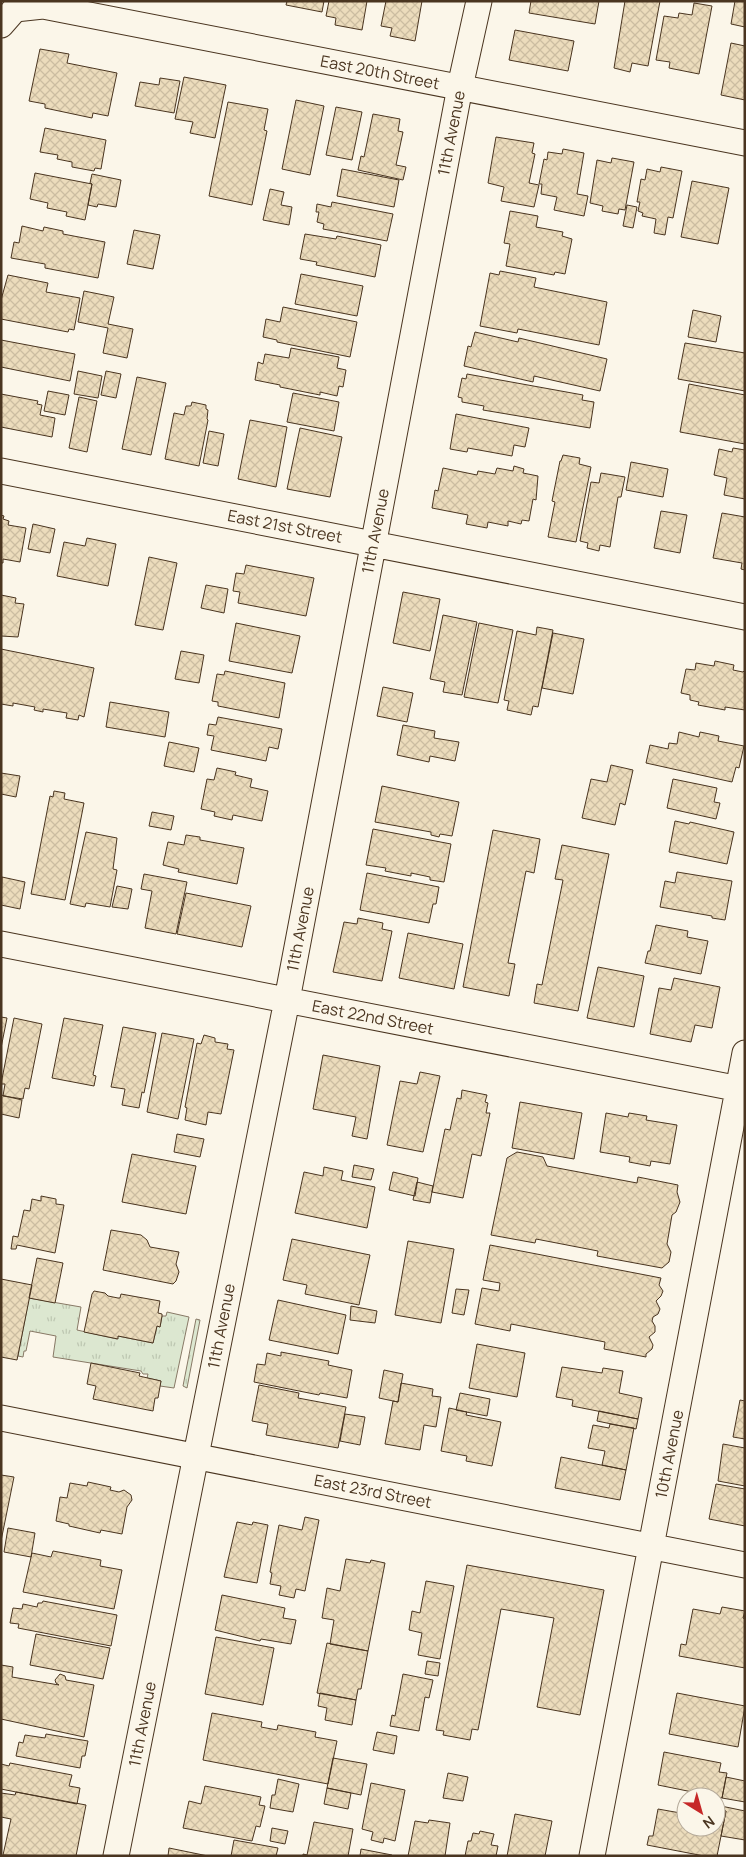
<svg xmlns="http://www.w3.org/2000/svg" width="746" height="1857" font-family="Manrope,sans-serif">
<defs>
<pattern id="grass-tufts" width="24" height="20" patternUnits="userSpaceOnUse" patternTransform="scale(1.25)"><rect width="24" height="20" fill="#dce7d0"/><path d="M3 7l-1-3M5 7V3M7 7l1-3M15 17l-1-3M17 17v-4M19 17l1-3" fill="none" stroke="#bec7b2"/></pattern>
<pattern id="building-cross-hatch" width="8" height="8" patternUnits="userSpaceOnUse" patternTransform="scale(1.25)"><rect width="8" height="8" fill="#ecdcbc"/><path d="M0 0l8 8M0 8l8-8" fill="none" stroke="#ccbda1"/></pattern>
</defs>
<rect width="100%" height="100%" fill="#fbf6e9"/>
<path fill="url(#grass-tufts)" stroke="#887966" d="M 29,1298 L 81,1307 L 77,1330 L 117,1339 L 118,1336 L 153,1343 L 157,1326 L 160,1327 L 162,1316 L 166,1316 L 167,1312 L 189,1317 L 174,1388 L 160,1386 L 161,1381 L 147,1378 L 148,1374 L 143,1374 L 141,1371 L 53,1357 L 56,1336 L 30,1331 L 26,1351 L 24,1351 L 23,1357 L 18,1356 Z
M 196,1319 L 200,1320 L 187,1388 L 183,1386 Z"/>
<path fill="url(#building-cross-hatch)" stroke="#4a3520" d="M 287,1 L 324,1 L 322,12 L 286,5 Z
M 329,1 L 367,1 L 362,30 L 335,25 L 336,18 L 326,16 Z
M 386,1 L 422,1 L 415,41 L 390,36 L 392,28 L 381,26 Z
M 531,1 L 599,1 L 595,24 L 529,13 Z
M 625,1 L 660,1 L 648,66 L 632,63 L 630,72 L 614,68 Z
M 735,1 L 745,1 L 745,27 L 731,24 Z
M 694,3 L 712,6 L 699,74 L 669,68 L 670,62 L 656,60 L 664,16 L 678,18 L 679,13 L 692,15 Z
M 515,30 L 574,41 L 568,71 L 509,60 Z
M 731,43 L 745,46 L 745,100 L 721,95 Z
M 40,49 L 69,54 L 67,63 L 117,73 L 108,116 L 93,113 L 92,118 L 45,108 L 45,104 L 29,101 Z
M 184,77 L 226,85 L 215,138 L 190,133 L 193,122 L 175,119 Z
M 160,78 L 180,81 L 174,113 L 135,106 L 140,82 L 159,85 Z
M 296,100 L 324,106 L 310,175 L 282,169 Z
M 228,102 L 268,109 L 264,130 L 267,131 L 252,205 L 209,196 Z
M 336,107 L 362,112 L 352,160 L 326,155 Z
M 373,114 L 400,119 L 398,131 L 403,132 L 396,165 L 406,167 L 403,180 L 358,170 L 361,156 L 364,157 Z
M 45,128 L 106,140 L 101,169 L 95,168 L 94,171 L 72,167 L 72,162 L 57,159 L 58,155 L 40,152 Z
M 496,137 L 534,143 L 532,153 L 535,154 L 529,183 L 539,185 L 534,207 L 501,201 L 504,187 L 488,183 Z
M 563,149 L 584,153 L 577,194 L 588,196 L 584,216 L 554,210 L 557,197 L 541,194 L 542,184 L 539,184 L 544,159 L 547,160 L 548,152 L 562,154 Z
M 612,158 L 634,162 L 625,210 L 619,209 L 618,214 L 602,211 L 603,206 L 590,203 L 597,160 L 611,163 Z
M 661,167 L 682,171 L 673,218 L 668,217 L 665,235 L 654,233 L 656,219 L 642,216 L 643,213 L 638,211 L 640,202 L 637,202 L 641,179 L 645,180 L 647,169 L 660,172 Z
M 342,169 L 399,180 L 394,207 L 337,196 Z
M 35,173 L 92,184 L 85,220 L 66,216 L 67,212 L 47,208 L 48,203 L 30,199 Z
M 92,174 L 121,180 L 116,207 L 98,204 L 97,207 L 88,205 L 92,184 L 90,183 Z
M 692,181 L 729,188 L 718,244 L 681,237 Z
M 270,189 L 284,192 L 281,205 L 292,207 L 289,225 L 263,220 Z
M 332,202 L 393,214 L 387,241 L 323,229 L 324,224 L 317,222 L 319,212 L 316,212 L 317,204 L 331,207 Z
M 627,205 L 637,207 L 633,228 L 623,226 Z
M 510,211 L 538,216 L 536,227 L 563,232 L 562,236 L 572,239 L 565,274 L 555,272 L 554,275 L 506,266 L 510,244 L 504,243 Z
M 22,226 L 43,231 L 44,227 L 63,231 L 63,234 L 105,242 L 98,278 L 45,268 L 45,264 L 11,258 L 14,242 L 19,243 Z
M 134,230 L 160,235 L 153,269 L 127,264 Z
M 305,234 L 336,239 L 337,236 L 381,245 L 375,277 L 316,265 L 317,262 L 300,259 Z
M 500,271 L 536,278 L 534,287 L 607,302 L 599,345 L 518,329 L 517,333 L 480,326 L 490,273 L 499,275 Z
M 301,274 L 363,286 L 357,316 L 295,304 Z
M 8,275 L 48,283 L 46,292 L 80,298 L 74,330 L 69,329 L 68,332 L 1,319 L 1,300 Z
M 84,291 L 114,297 L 108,324 L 133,329 L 127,358 L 103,353 L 108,328 L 78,322 Z
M 283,307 L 357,322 L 350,357 L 277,342 L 277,340 L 263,337 L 266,319 L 280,322 Z
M 693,310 L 721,316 L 716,342 L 688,337 Z
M 475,332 L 518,342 L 519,338 L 607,359 L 600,391 L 534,376 L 533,382 L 464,366 L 468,346 L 471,347 Z
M 1,340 L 75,354 L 70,381 L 1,367 Z
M 685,343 L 745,353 L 745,391 L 678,379 Z
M 291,348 L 339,357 L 337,368 L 346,370 L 343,387 L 339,386 L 337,396 L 320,392 L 320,395 L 280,387 L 280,385 L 255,380 L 258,362 L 263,364 L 265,354 L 289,358 Z
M 78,371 L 102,376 L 98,398 L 74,394 Z
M 106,371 L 121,374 L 116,398 L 101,395 Z
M 467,374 L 583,395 L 582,400 L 594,402 L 590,428 L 483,410 L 484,406 L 462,402 L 462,398 L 458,397 L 462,378 L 466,379 Z
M 137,377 L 166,383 L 151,455 L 122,449 Z
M 689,384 L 745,395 L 745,444 L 680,432 Z
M 48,391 L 69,395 L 65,415 L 44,411 Z
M 293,393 L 339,402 L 334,431 L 287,422 Z
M 1,394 L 38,401 L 37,404 L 42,405 L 40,415 L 55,418 L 52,437 L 1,427 Z
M 79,397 L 97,401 L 87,452 L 69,448 Z
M 192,402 L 206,405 L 206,409 L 208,410 L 207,419 L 208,420 L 199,466 L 165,459 L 174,413 L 184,415 L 186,406 L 191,406 Z
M 456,414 L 529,428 L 525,447 L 514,445 L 512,456 L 468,448 L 467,452 L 450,449 Z
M 250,420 L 287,427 L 276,487 L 238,479 Z
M 300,428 L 342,437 L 330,497 L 287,489 Z
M 209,431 L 224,434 L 218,466 L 203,463 Z
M 733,448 L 745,450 L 745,499 L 724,495 L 727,478 L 714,475 L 719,449 L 732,452 Z
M 563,455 L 580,458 L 579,464 L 591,467 L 576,542 L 548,537 L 555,502 L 552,501 L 560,461 L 561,461 Z
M 631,462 L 668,469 L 663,497 L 626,490 Z
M 514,466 L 524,469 L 523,473 L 538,476 L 536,500 L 533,499 L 529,521 L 522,520 L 521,524 L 508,521 L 508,526 L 488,522 L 487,528 L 466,524 L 468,515 L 432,508 L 435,490 L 438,491 L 443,468 L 477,475 L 478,471 L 495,474 L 497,468 L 513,471 Z
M 601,473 L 625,477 L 621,497 L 618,497 L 610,547 L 600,545 L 599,551 L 587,548 L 588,543 L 580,541 L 591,482 L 599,483 Z
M 661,511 L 687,515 L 680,553 L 654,548 Z
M 722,513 L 745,517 L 745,570 L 741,569 L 742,563 L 713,558 Z
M 1,515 L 4,516 L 3,519 L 9,521 L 8,525 L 26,528 L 20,562 L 3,559 L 3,563 L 1,563 Z
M 33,524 L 55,529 L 50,553 L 28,549 Z
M 87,538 L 116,544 L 108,586 L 57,576 L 64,542 L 85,546 Z
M 149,557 L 177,563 L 163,630 L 135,625 Z
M 246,565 L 314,578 L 306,616 L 238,603 L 240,592 L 233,591 L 236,573 L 244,574 Z
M 206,585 L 228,589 L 224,613 L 201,608 Z
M 403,592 L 440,599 L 430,651 L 393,643 Z
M 1,595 L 16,598 L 15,603 L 24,604 L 18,637 L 1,636 Z
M 443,615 L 477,622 L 462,695 L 443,692 L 445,682 L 430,679 Z
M 236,623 L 300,636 L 292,673 L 229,661 Z
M 479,623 L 513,630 L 498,703 L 464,697 Z
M 537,627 L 553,630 L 538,707 L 533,706 L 531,715 L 507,710 L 509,701 L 504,700 L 517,631 L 536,635 Z
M 553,633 L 584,639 L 573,694 L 542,688 Z
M 1,649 L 94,668 L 84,717 L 79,715 L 78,720 L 66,718 L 67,713 L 43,709 L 43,712 L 34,710 L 35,707 L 13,703 L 13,706 L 1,704 Z
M 181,651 L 204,655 L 199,683 L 175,679 Z
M 715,661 L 734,665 L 733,670 L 743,672 L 745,670 L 745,710 L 725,707 L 725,710 L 698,705 L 699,702 L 690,700 L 690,695 L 681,693 L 686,669 L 695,670 L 696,663 L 714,666 Z
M 225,671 L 285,683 L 279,718 L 218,706 L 218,702 L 212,701 L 217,674 L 224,675 Z
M 383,687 L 413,693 L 407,722 L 377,716 Z
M 110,702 L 169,712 L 165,737 L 106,727 Z
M 218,717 L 282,729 L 278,749 L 269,747 L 266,761 L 211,750 L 214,736 L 207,735 L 209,724 L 216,725 Z
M 403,725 L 435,731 L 434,738 L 459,742 L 455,761 L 430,756 L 429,762 L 397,755 Z
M 679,732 L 699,737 L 700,732 L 719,736 L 718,741 L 744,746 L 739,768 L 736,767 L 732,782 L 646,763 L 650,745 L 668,749 L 669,743 L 677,744 Z
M 169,742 L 199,748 L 194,772 L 164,766 Z
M 611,765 L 633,770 L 625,805 L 620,803 L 615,825 L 582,818 L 591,779 L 607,782 Z
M 217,768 L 236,772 L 235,775 L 252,779 L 250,787 L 268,791 L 262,821 L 233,815 L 232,820 L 214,816 L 215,812 L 201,809 L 207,779 L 214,780 Z
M 1,773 L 20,776 L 16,797 L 1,794 Z
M 673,779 L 717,788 L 714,802 L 720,803 L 716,819 L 667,808 Z
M 382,786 L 459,802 L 452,836 L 440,834 L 439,837 L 431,835 L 431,832 L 375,822 Z
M 54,791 L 65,793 L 64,799 L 84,803 L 65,900 L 31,894 L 50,796 L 53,797 Z
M 152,812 L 174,816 L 171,830 L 149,826 Z
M 675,821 L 689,824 L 690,822 L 734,832 L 727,864 L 669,852 Z
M 373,829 L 451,844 L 444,882 L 430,880 L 430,877 L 411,873 L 411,876 L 385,871 L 386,868 L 366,865 Z
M 493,830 L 540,839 L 534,873 L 526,871 L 508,963 L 515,964 L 509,996 L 463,987 Z
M 86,832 L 117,838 L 113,869 L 117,870 L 110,907 L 86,903 L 85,907 L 70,904 Z
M 186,835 L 200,837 L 200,840 L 244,848 L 237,884 L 178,872 L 179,869 L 163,865 L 168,842 L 184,845 Z
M 562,845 L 609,854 L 578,1011 L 534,1003 L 537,984 L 542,985 L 563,880 L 555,879 Z
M 677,872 L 732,881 L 725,920 L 712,918 L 712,916 L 660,907 L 665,881 L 675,883 Z
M 367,873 L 439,887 L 436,904 L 433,904 L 429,923 L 360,910 Z
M 144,874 L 187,882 L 176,934 L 145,928 L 152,891 L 141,889 Z
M 2,877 L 25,882 L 20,909 L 1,905 Z
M 117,886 L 132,889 L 128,909 L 112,907 Z
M 186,893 L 251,906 L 242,947 L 177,934 Z
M 358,918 L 383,923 L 382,929 L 392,931 L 382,981 L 333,972 L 344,922 L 357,924 Z
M 656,925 L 688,931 L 687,937 L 708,941 L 701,974 L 645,963 L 648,951 L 650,951 Z
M 408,933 L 463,944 L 454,989 L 399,978 Z
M 598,967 L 644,976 L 634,1027 L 587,1018 Z
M 674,978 L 720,987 L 712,1028 L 695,1025 L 691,1042 L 650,1034 L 659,988 L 671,990 Z
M 1,1017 L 7,1018 L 1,1048 Z
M 14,1018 L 42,1024 L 29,1089 L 25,1088 L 23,1099 L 3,1096 L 5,1084 L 1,1084 Z
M 64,1018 L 103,1025 L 93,1075 L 96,1076 L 94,1086 L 52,1078 Z
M 123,1027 L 156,1033 L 144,1093 L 142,1092 L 139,1108 L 122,1105 L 125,1089 L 111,1087 Z
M 162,1033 L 194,1039 L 178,1119 L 147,1112 Z
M 204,1035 L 215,1038 L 215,1042 L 228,1044 L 227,1049 L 234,1050 L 221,1114 L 208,1112 L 206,1125 L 185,1120 L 187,1108 L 185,1107 L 197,1043 L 201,1044 Z
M 323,1055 L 380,1066 L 367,1139 L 352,1136 L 356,1117 L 313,1109 Z
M 420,1072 L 440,1076 L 423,1152 L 387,1145 L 400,1081 L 417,1084 Z
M 462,1090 L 487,1095 L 485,1102 L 488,1103 L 486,1113 L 490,1113 L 481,1156 L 472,1154 L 463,1198 L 432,1192 L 445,1129 L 450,1130 L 457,1098 L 461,1099 Z
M 1,1095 L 22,1100 L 19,1118 L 1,1114 Z
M 520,1102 L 582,1113 L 574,1159 L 512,1148 Z
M 606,1113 L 628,1117 L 629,1113 L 647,1116 L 646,1120 L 677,1125 L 670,1164 L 651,1161 L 650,1166 L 629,1162 L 630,1157 L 600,1152 Z
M 177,1134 L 204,1139 L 200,1157 L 174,1152 Z
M 517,1152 L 543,1157 L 547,1166 L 637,1183 L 638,1177 L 678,1185 L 677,1192 L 680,1202 L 676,1212 L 672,1215 L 667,1244 L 671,1252 L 669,1262 L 662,1268 L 597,1256 L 598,1251 L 536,1239 L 535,1243 L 491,1235 L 507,1158 Z
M 132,1154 L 196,1166 L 186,1214 L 122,1202 Z
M 354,1165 L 374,1169 L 371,1180 L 352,1177 Z
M 324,1167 L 343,1171 L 341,1180 L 375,1187 L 367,1228 L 295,1213 L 304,1172 L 323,1176 Z
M 393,1172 L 418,1178 L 415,1196 L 389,1190 Z
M 417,1182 L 433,1186 L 430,1203 L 413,1200 Z
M 41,1196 L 56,1199 L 56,1204 L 64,1205 L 55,1253 L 17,1245 L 16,1249 L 11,1249 L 13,1236 L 18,1237 L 24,1210 L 30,1211 L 32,1199 L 41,1201 Z
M 111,1230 L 141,1235 L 147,1240 L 150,1247 L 179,1252 L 176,1264 L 179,1272 L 176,1281 L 173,1284 L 103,1270 Z
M 292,1239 L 370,1255 L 359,1305 L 305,1294 L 307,1285 L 283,1280 Z
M 408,1241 L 454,1249 L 441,1323 L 395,1315 Z
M 490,1245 L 661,1278 L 659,1285 L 663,1291 L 661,1296 L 656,1301 L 660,1309 L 658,1314 L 653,1317 L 652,1321 L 655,1326 L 655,1332 L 649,1337 L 653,1345 L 652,1349 L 646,1354 L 646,1357 L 604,1349 L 605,1342 L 511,1324 L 510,1331 L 475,1324 L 482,1288 L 499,1291 L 500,1283 L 483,1280 Z
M 37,1258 L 63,1263 L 55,1303 L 29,1298 Z
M 1,1279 L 32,1285 L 17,1360 L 1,1357 Z
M 456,1289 L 469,1290 L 464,1315 L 452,1313 Z
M 94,1291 L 105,1293 L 108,1296 L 118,1298 L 120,1298 L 121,1294 L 160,1301 L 158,1313 L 162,1314 L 162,1316 L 160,1327 L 157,1326 L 153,1343 L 118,1336 L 118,1339 L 84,1332 L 92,1294 Z
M 278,1300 L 346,1315 L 338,1354 L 269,1340 Z
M 351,1306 L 377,1311 L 375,1323 L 350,1320 Z
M 477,1344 L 525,1353 L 517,1397 L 469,1388 Z
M 281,1352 L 329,1361 L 328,1365 L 352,1370 L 347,1398 L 320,1393 L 319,1395 L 254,1382 L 257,1364 L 265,1365 L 267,1353 L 281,1356 Z
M 91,1363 L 140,1373 L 139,1376 L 161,1381 L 158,1398 L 155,1398 L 153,1411 L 93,1399 L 96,1386 L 87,1384 Z
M 562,1367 L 602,1373 L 603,1368 L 623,1371 L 619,1393 L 642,1398 L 638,1419 L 572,1406 L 573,1400 L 556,1397 Z
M 384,1370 L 403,1374 L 398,1402 L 379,1398 Z
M 401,1383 L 433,1389 L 432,1396 L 441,1397 L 436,1427 L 424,1425 L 420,1450 L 385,1444 L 393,1401 L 398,1402 Z
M 259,1385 L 299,1393 L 298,1398 L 346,1407 L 338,1448 L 266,1435 L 268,1424 L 252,1421 Z
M 460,1393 L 490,1399 L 487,1416 L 456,1410 Z
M 740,1400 L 745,1401 L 745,1439 L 733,1437 Z
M 449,1408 L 467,1412 L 466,1415 L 501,1422 L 492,1466 L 466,1461 L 467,1456 L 441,1451 Z
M 599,1411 L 638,1419 L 636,1429 L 597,1421 Z
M 345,1414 L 365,1417 L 360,1445 L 340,1441 Z
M 610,1424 L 634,1428 L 626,1470 L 602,1465 L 605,1451 L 588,1448 L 593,1425 L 609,1428 Z
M 723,1444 L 745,1448 L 745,1486 L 718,1481 Z
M 561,1457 L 626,1470 L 620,1500 L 555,1488 Z
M 1,1475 L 14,1477 L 1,1541 Z
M 88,1482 L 111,1487 L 110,1490 L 119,1492 L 124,1490 L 131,1495 L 132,1500 L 127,1507 L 122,1534 L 101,1530 L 100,1533 L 69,1526 L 69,1524 L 56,1521 L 60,1497 L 67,1498 L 70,1483 L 87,1486 Z
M 716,1484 L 745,1489 L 745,1526 L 709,1519 Z
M 305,1517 L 319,1520 L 305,1591 L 296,1589 L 294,1598 L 279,1595 L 281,1586 L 270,1584 L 272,1573 L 270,1572 L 279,1525 L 302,1530 Z
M 237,1522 L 252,1525 L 253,1522 L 268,1525 L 257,1583 L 224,1577 Z
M 8,1528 L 35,1533 L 31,1557 L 4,1552 Z
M 53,1551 L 101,1560 L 100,1566 L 122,1570 L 114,1609 L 23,1592 L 32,1553 L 51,1557 Z
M 346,1559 L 370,1563 L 371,1560 L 385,1563 L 368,1651 L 330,1644 L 334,1620 L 322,1618 L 327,1588 L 340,1591 Z
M 467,1565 L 604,1590 L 580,1715 L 537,1707 L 554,1618 L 501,1609 L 478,1730 L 472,1729 L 470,1740 L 443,1735 L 444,1731 L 436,1730 Z
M 426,1581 L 454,1586 L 440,1659 L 418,1655 L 422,1633 L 409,1630 L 412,1611 L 420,1613 Z
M 222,1595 L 285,1608 L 283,1618 L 296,1620 L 291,1644 L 261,1639 L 260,1641 L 215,1630 Z
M 43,1601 L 117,1615 L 111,1646 L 18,1628 L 19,1624 L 10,1623 L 13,1608 L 22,1609 L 23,1604 L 37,1607 L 38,1603 L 42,1603 Z
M 722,1607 L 745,1611 L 743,1618 L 745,1619 L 745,1668 L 679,1656 L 681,1644 L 686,1645 L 693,1609 L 720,1614 Z
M 36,1634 L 110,1648 L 103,1679 L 30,1665 Z
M 216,1637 L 274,1648 L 263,1705 L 205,1694 Z
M 327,1643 L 368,1651 L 361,1689 L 358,1689 L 356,1700 L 317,1693 Z
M 427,1661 L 440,1663 L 438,1676 L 425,1674 Z
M 1,1665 L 13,1667 L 12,1677 L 59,1685 L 56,1683 L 55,1680 L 60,1674 L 65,1676 L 66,1680 L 94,1685 L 84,1737 L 1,1719 Z
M 403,1674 L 433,1680 L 429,1698 L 425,1697 L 419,1731 L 390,1726 L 392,1715 L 395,1716 Z
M 320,1693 L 356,1700 L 352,1725 L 325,1720 L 327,1708 L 318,1706 Z
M 677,1693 L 745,1706 L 738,1747 L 669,1734 Z
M 212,1713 L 262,1722 L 261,1727 L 277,1730 L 278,1725 L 316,1732 L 315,1737 L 337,1741 L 328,1784 L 203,1760 Z
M 377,1732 L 397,1736 L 394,1754 L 373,1750 Z
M 46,1734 L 88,1741 L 85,1756 L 82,1756 L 80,1768 L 16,1756 L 19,1742 L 23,1743 L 25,1735 L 45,1738 Z
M 664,1752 L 721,1763 L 719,1772 L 727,1773 L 722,1798 L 658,1785 Z
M 333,1758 L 367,1764 L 361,1795 L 327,1788 Z
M 10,1763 L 72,1775 L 69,1786 L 80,1788 L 77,1804 L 1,1789 L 1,1764 L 9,1766 Z
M 448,1773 L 468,1777 L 463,1801 L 443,1798 Z
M 726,1777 L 745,1781 L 745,1802 L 722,1798 Z
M 278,1779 L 299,1784 L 293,1812 L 270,1808 L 272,1795 L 275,1795 Z
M 371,1783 L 405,1790 L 395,1841 L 384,1838 L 383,1843 L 371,1840 L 373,1832 L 362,1829 Z
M 205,1786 L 261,1797 L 259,1805 L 265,1806 L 260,1827 L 256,1826 L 252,1841 L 183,1828 L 189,1801 L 201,1804 Z
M 327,1788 L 351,1793 L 348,1809 L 324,1804 Z
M 16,1792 L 86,1805 L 76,1856 L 3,1855 L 11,1819 L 1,1817 L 1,1793 L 15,1795 Z
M 721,1806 L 745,1811 L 745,1840 L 721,1836 L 726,1811 L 720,1810 Z
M 658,1809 L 686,1814 L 686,1827 L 716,1827 L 716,1809 L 726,1811 L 717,1856 L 704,1856 L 647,1845 L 649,1836 L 653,1836 Z
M 515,1814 L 552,1821 L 545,1856 L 507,1856 Z
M 429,1820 L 450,1823 L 445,1856 L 408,1856 L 415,1821 L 428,1823 Z
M 314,1822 L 353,1829 L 348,1856 L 303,1856 L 303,1854 L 307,1855 Z
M 272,1828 L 288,1831 L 285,1844 L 270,1841 Z
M 480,1831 L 494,1834 L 491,1845 L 498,1846 L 496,1856 L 465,1856 L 468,1841 L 471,1841 L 473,1833 L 479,1834 Z
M 234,1840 L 278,1848 L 276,1856 L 231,1856 Z
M 169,1848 L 208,1856 L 168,1856 Z
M 361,1849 L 392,1855 L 392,1856 L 360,1856 Z"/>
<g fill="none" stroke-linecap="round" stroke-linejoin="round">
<defs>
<path id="minor" d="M 1,25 L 15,9 L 43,6 L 745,143
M 1,471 L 745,617
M 1,944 L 745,1090
M 1,1418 L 745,1565
M 116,1856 L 287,1000 L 460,87 L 479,1
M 592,1856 L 745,1053"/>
</defs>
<use href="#minor" stroke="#4a3520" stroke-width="27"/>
<use href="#minor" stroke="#fbf6e9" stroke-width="25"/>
</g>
<g text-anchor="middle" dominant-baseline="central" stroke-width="4" stroke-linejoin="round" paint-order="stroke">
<g font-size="16" fill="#4a3520" stroke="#fbf6e9">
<text transform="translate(380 72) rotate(11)">East 20th Street</text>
<text transform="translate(451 133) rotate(-79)">11th Avenue</text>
<text transform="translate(285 526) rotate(11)">East 21st Street</text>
<text transform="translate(375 531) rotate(-79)">11th Avenue</text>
<text transform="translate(300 929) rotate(-79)">11th Avenue</text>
<text transform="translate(373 1017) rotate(11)">East 22nd Street</text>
<text transform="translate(221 1326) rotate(-79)">11th Avenue</text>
<text transform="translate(669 1454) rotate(-79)">10th Avenue</text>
<text transform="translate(373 1491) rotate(11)">East 23rd Street</text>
<text transform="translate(142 1724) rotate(-79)">11th Avenue</text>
</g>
</g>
<rect width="746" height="1857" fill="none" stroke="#4a3520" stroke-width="5"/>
<g transform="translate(701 1812) rotate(143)"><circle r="24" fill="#fbf6e9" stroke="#b4a999"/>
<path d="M0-4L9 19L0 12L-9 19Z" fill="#c62828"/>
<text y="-8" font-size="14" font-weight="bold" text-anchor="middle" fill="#4a3520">N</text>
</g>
</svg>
